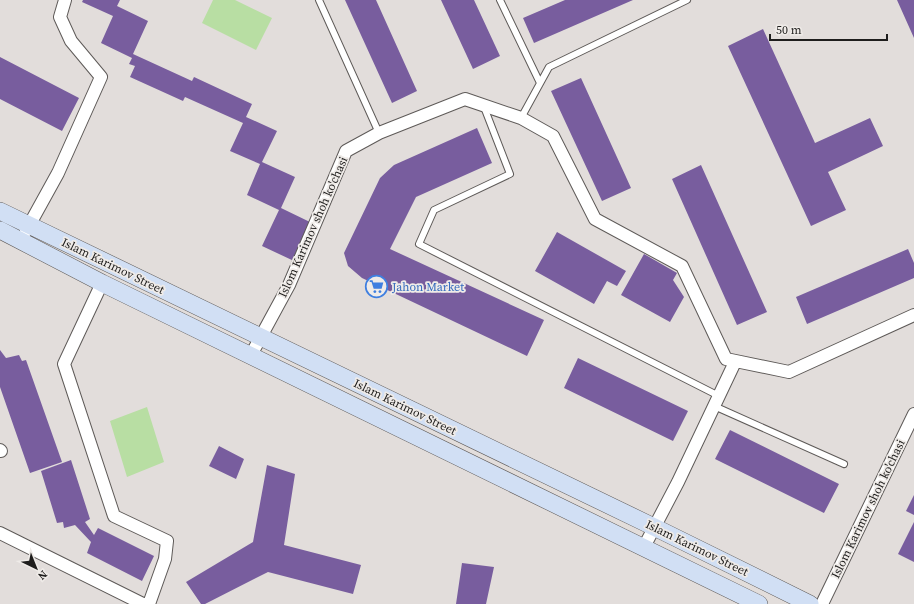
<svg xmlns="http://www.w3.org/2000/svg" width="914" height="604" font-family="'Source Serif 4',serif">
<rect width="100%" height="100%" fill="#e2dddb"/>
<path fill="#b8dea3" d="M 213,0 L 235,0 L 272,18 L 256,50 L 202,23 Z
M 147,407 L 164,462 L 127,477 L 110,421 Z"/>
<path fill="#785d9e" d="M 83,0 L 120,0 L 117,6 L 148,21 L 133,54 L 192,81 L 194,77 L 252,104 L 246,117 L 277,131 L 262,162 L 295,177 L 281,208 L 312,223 L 294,261 L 262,246 L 279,210 L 247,195 L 260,164 L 230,151 L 243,123 L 185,97 L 183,101 L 130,77 L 135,66 L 129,64 L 132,58 L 101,43 L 113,16 L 82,2 Z
M 345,0 L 376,0 L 417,91 L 392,103 Z
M 441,0 L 474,0 L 500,56 L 473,69 Z
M 565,0 L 633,0 L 534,43 L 523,18 Z
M 897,0 L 914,0 L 914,38 Z
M 763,29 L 815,143 L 870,118 L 883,146 L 828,172 L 846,210 L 811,226 L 728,46 Z
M 0,57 L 79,98 L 62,131 L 0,99 Z
M 581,78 L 631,188 L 602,201 L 551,91 Z
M 477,128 L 492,163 L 416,197 L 390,249 L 544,320 L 527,356 L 362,278 L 348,266 L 344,253 L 380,178 L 394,165 Z
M 701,165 L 767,312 L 737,325 L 672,179 Z
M 557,232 L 626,271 L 617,286 L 607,281 L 594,304 L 535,271 Z
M 908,249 L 914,263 L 914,278 L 807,324 L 796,297 Z
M 644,254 L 677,273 L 673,280 L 684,297 L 670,322 L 621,295 Z
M 0,350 L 6,358 L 19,355 L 22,361 L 26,360 L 62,462 L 30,473 L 0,387 Z
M 578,358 L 688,411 L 673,441 L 564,388 Z
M 730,430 L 839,484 L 824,513 L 715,459 Z
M 219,446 L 244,459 L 236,479 L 209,466 Z
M 71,460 L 90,519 L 85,522 L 94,535 L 98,528 L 154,556 L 142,581 L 87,553 L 91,542 L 75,525 L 64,528 L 63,522 L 57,523 L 41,471 Z
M 267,465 L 295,474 L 284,545 L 361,565 L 353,594 L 268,572 L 205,604 L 201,604 L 186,582 L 253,542 Z
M 914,495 L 914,515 L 906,511 Z
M 914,522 L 914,562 L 898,554 Z
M 462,563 L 494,567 L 486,604 L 456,604 Z"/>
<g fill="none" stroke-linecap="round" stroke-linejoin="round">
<defs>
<path id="service" d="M 319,0 L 379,133
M 500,0 L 540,83
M 484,107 L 510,174 L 434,210 L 419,244 L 719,396
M 521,118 L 549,67 L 687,0
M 714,406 L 844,464"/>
<path id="minor" d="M 26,231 L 58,173 L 101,77 L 71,41 L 60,17 L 65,0
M 102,283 L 64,364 L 114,516 L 167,541 L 165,559 L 149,604
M 251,355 L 289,285 L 346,151 L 379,133 L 465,99 L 521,118 L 553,136 L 595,219 L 682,266 L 726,359 L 789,372 L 914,315
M 0,450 L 1,451
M 0,533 L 143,604
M 644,547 L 678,482 L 735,362
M 822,604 L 914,414"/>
<path id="secondary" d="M 0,211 L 654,527 L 810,604
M 0,230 L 102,283 L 759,604"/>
</defs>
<use href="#service" stroke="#5e5a58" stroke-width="8"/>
<use href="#minor" stroke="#5e5a58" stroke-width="14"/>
<use href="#secondary" stroke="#5e5a58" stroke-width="18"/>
<use href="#service" stroke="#fff" stroke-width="6"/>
<use href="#minor" stroke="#fff" stroke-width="12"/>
<use href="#secondary" stroke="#d1dff4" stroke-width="17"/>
</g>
<defs>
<symbol id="supermarket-ring" viewBox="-11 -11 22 22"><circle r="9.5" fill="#efebe8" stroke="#3f7fe0" stroke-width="1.5"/><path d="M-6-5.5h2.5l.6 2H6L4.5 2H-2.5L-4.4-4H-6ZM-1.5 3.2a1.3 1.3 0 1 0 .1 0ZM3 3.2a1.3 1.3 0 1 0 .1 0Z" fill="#3f7fe0"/></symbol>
</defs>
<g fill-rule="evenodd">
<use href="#supermarket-ring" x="364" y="274" width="25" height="25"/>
</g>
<g text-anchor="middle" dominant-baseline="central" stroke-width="3.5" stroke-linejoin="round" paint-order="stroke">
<g font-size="12" fill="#1e1d1c" stroke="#efebe8">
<text transform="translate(313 227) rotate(-66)">Islom Karimov shoh ko'chasi</text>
<text transform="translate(113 266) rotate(26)">Islam Karimov Street</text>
<text transform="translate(405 407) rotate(26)">Islam Karimov Street</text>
<text transform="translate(868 509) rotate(-64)">Islom Karimov shoh ko'chasi</text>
<text transform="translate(697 548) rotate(26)">Islam Karimov Street</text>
</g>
<g font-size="12" fill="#366cbe" stroke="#efebe8" text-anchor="start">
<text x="392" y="287">Jahon Market</text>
</g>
</g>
<g transform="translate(36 568) rotate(137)" stroke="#efebe8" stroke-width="3" paint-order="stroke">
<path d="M0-3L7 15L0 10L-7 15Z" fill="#1e1d1c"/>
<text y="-6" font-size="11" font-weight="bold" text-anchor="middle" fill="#1e1d1c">N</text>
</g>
<path d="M770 34v6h117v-6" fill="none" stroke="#1e1d1c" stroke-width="2"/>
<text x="776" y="34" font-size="12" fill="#1e1d1c" stroke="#efebe8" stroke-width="3" paint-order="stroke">50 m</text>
</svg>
